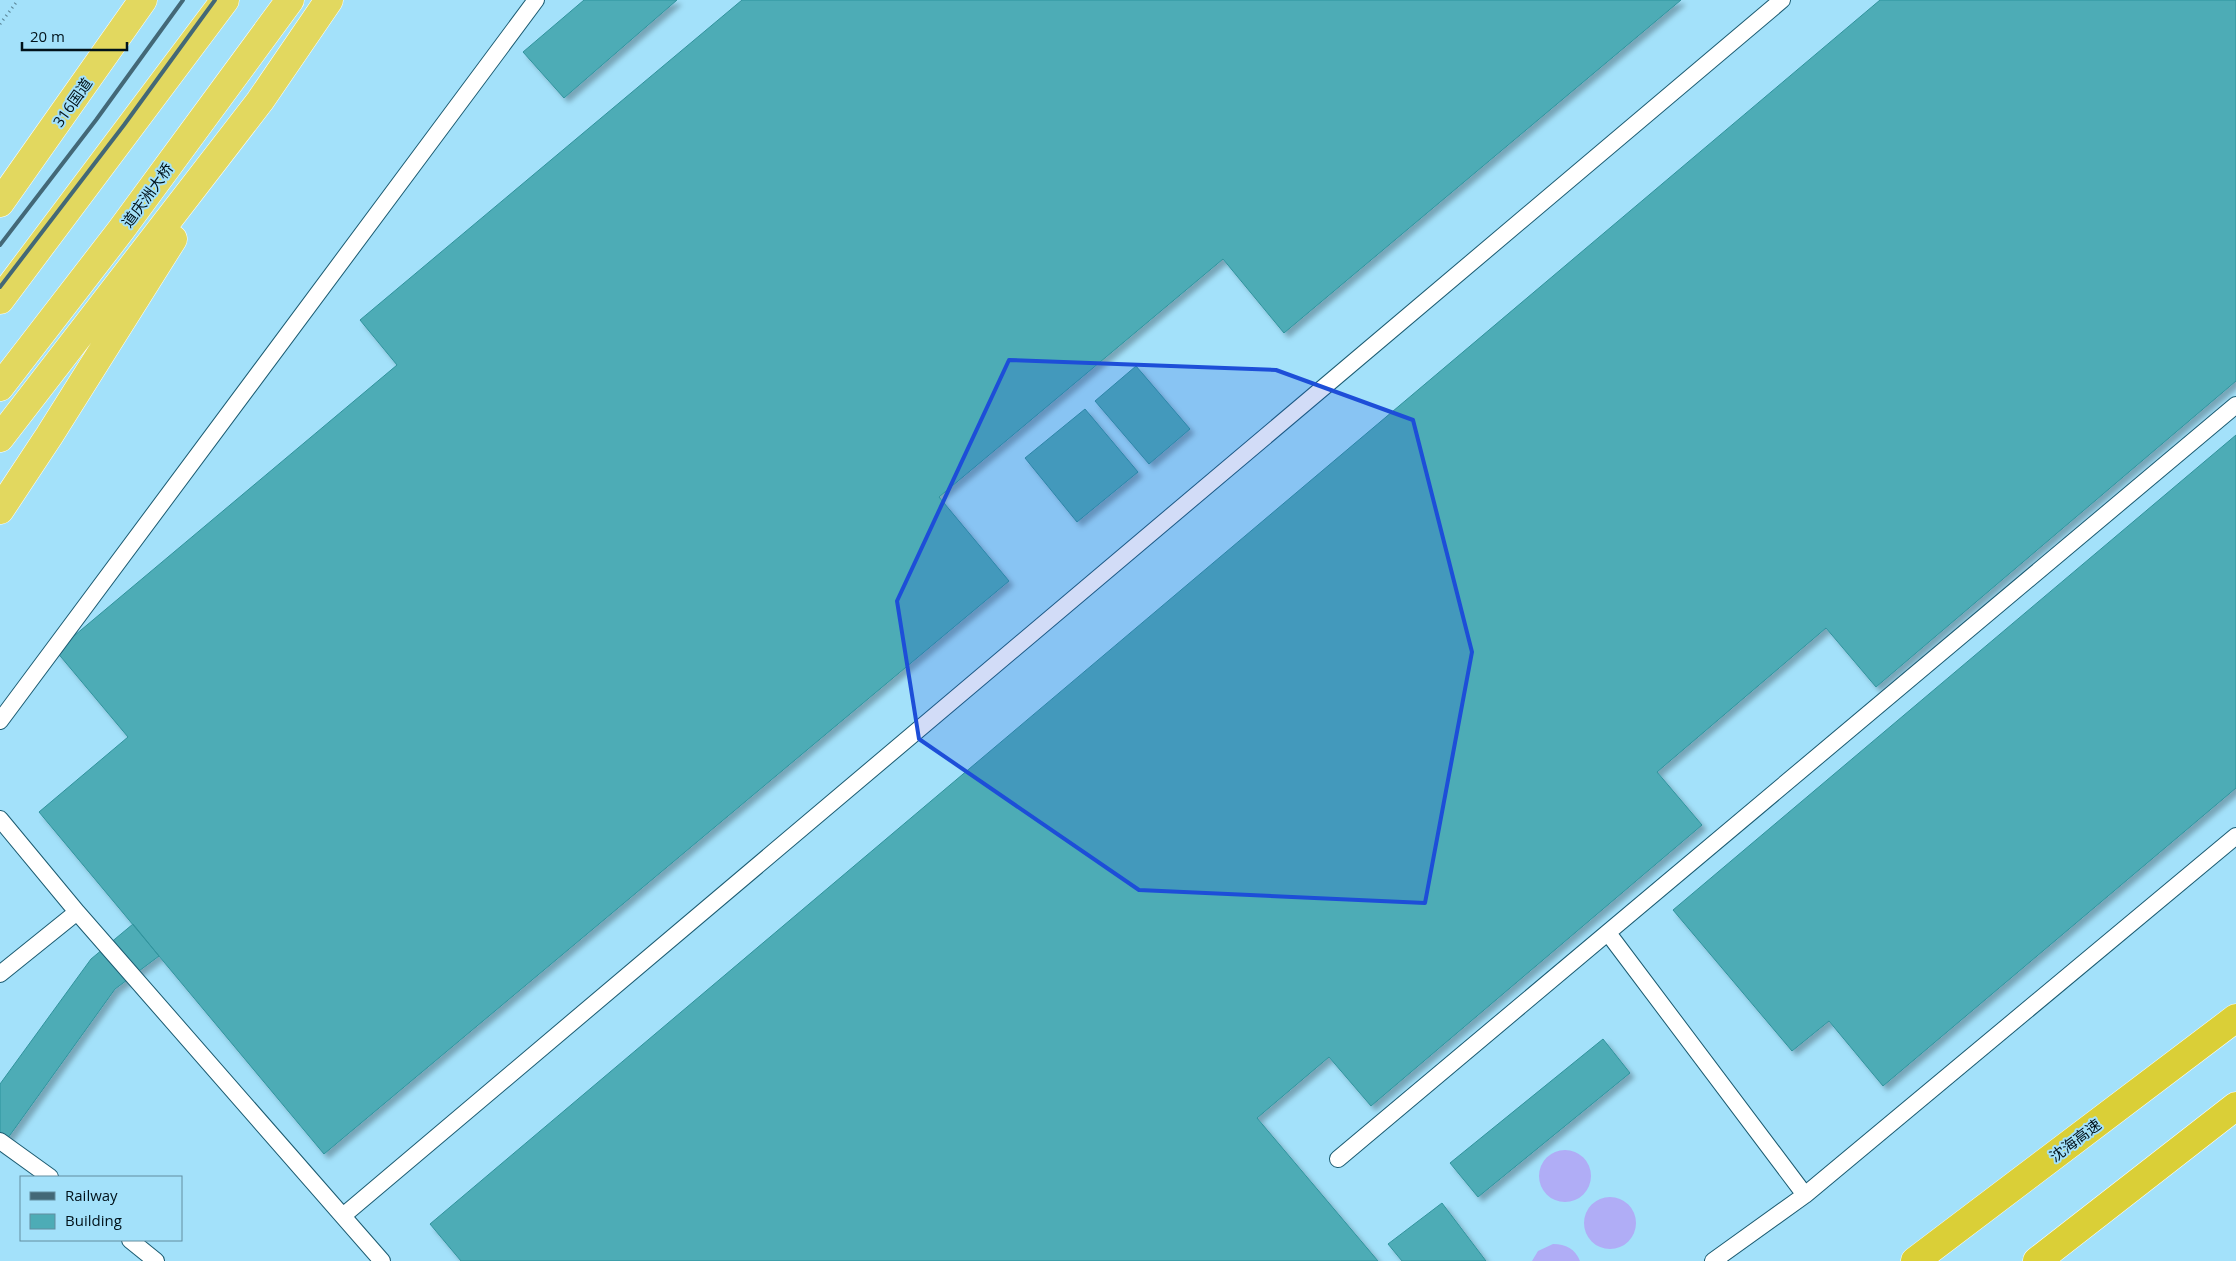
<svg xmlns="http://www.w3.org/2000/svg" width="2236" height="1261" font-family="'Open Sans','Noto Sans SC',sans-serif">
<defs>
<filter id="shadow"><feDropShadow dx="4.5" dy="4.5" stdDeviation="2.5" flood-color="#0004"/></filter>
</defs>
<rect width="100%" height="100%" fill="#a3e1fa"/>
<path fill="#b0adf6" d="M1539 1176a26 26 0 1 1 52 0a26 26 0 1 1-52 0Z
M1584 1223a26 26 0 1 1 52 0a26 26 0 1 1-52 0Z
M 1553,1244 C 1566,1244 1575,1249 1580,1261 L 1532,1261 L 1538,1251 Z"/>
<path fill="#4dacb6" stroke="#31939d" filter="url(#shadow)" d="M 584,0 L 677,0 L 564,98 L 523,52 Z
M 742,0 L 1681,0 L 1284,333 L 1223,259 L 939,497 L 1009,581 L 324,1154 L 39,812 L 128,737 L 56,651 L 397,365 L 360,320 Z
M 1880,0 L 2236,0 L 2236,381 L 1876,687 L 1826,628 L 1657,772 L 1702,825 L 1371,1106 L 1329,1057 L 1257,1118 L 1378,1261 L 461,1261 L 430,1224 Z
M 1136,366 L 1190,429 L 1149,464 L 1095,401 Z
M 1085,409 L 1138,472 L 1077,522 L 1025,458 Z
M 2236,435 L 2236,788 L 1883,1086 L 1829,1021 L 1792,1051 L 1673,910 Z
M 133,924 L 159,956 L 115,989 L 0,1149 L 0,1084 L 91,959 Z
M 1603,1039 L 1630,1073 L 1478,1197 L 1450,1163 Z
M 1442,1203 L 1486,1261 L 1402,1261 L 1388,1244 Z"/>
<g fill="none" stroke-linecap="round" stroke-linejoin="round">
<defs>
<path id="service" d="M 0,721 L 536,0
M 0,819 L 77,912 L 382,1261
M 1608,933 L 1805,1195
M 0,974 L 77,912
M 0,1141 L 50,1177
M 1338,1159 L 2236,405
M 344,1215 L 1782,0
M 130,1240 L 156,1261
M 1713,1261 L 1805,1195 L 2236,836"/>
<path id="trunk" d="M 0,203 L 143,0
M 0,300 L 225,0
M 0,387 L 121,230 L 290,0
M 0,438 L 260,101 L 329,0
M 0,510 L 49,436 L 173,239"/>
<path id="motorway" d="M 1915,1261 L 2236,1018
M 2037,1261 L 2236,1106"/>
</defs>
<use href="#service" stroke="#1b5b71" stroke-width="18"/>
<use href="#trunk" stroke="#fff" stroke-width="29"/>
<use href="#motorway" stroke="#fff" stroke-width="29"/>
<path stroke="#5a8596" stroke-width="3" stroke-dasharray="1 4" stroke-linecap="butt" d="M 0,24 L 18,0"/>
<use href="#service" stroke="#fff" stroke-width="16"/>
<use href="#trunk" stroke="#e2d85f" stroke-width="28"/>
<use href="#motorway" stroke="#dacf37" stroke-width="28"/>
<path stroke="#436877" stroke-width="4" d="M 0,245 L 96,120 L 183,0
M 0,287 L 124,125 L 215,0"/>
</g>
<path fill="#1d4ed8" fill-opacity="0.2" stroke="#1d4ed8" stroke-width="4" stroke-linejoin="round" d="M 1009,360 L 1276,370 L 1413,420 L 1472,652 L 1425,903 L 1139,890 L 919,739 L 897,601 Z"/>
<g text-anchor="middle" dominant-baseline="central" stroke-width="4" stroke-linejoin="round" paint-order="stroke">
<g font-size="15" fill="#00121a" stroke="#a3e1fa">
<text transform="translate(72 102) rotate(-55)">316国道</text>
<text transform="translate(147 195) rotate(-54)">道庆洲大桥</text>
<text transform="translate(2075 1140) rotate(-37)">沈海高速</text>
</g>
</g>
<rect x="20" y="1176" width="162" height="65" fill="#a3e1fa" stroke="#628ea0"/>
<rect x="30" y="1192" width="25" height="8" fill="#436877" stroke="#628ea0"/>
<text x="65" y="1201" font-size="15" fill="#00121a">Railway</text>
<rect x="30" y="1214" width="25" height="15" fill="#4dacb6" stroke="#628ea0"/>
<text x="65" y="1226" font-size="15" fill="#00121a">Building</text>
<path d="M22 42v8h105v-8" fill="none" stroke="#00121a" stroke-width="2.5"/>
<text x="30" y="42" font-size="15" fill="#00121a" stroke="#a3e1fa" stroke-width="4" paint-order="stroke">20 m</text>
</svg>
